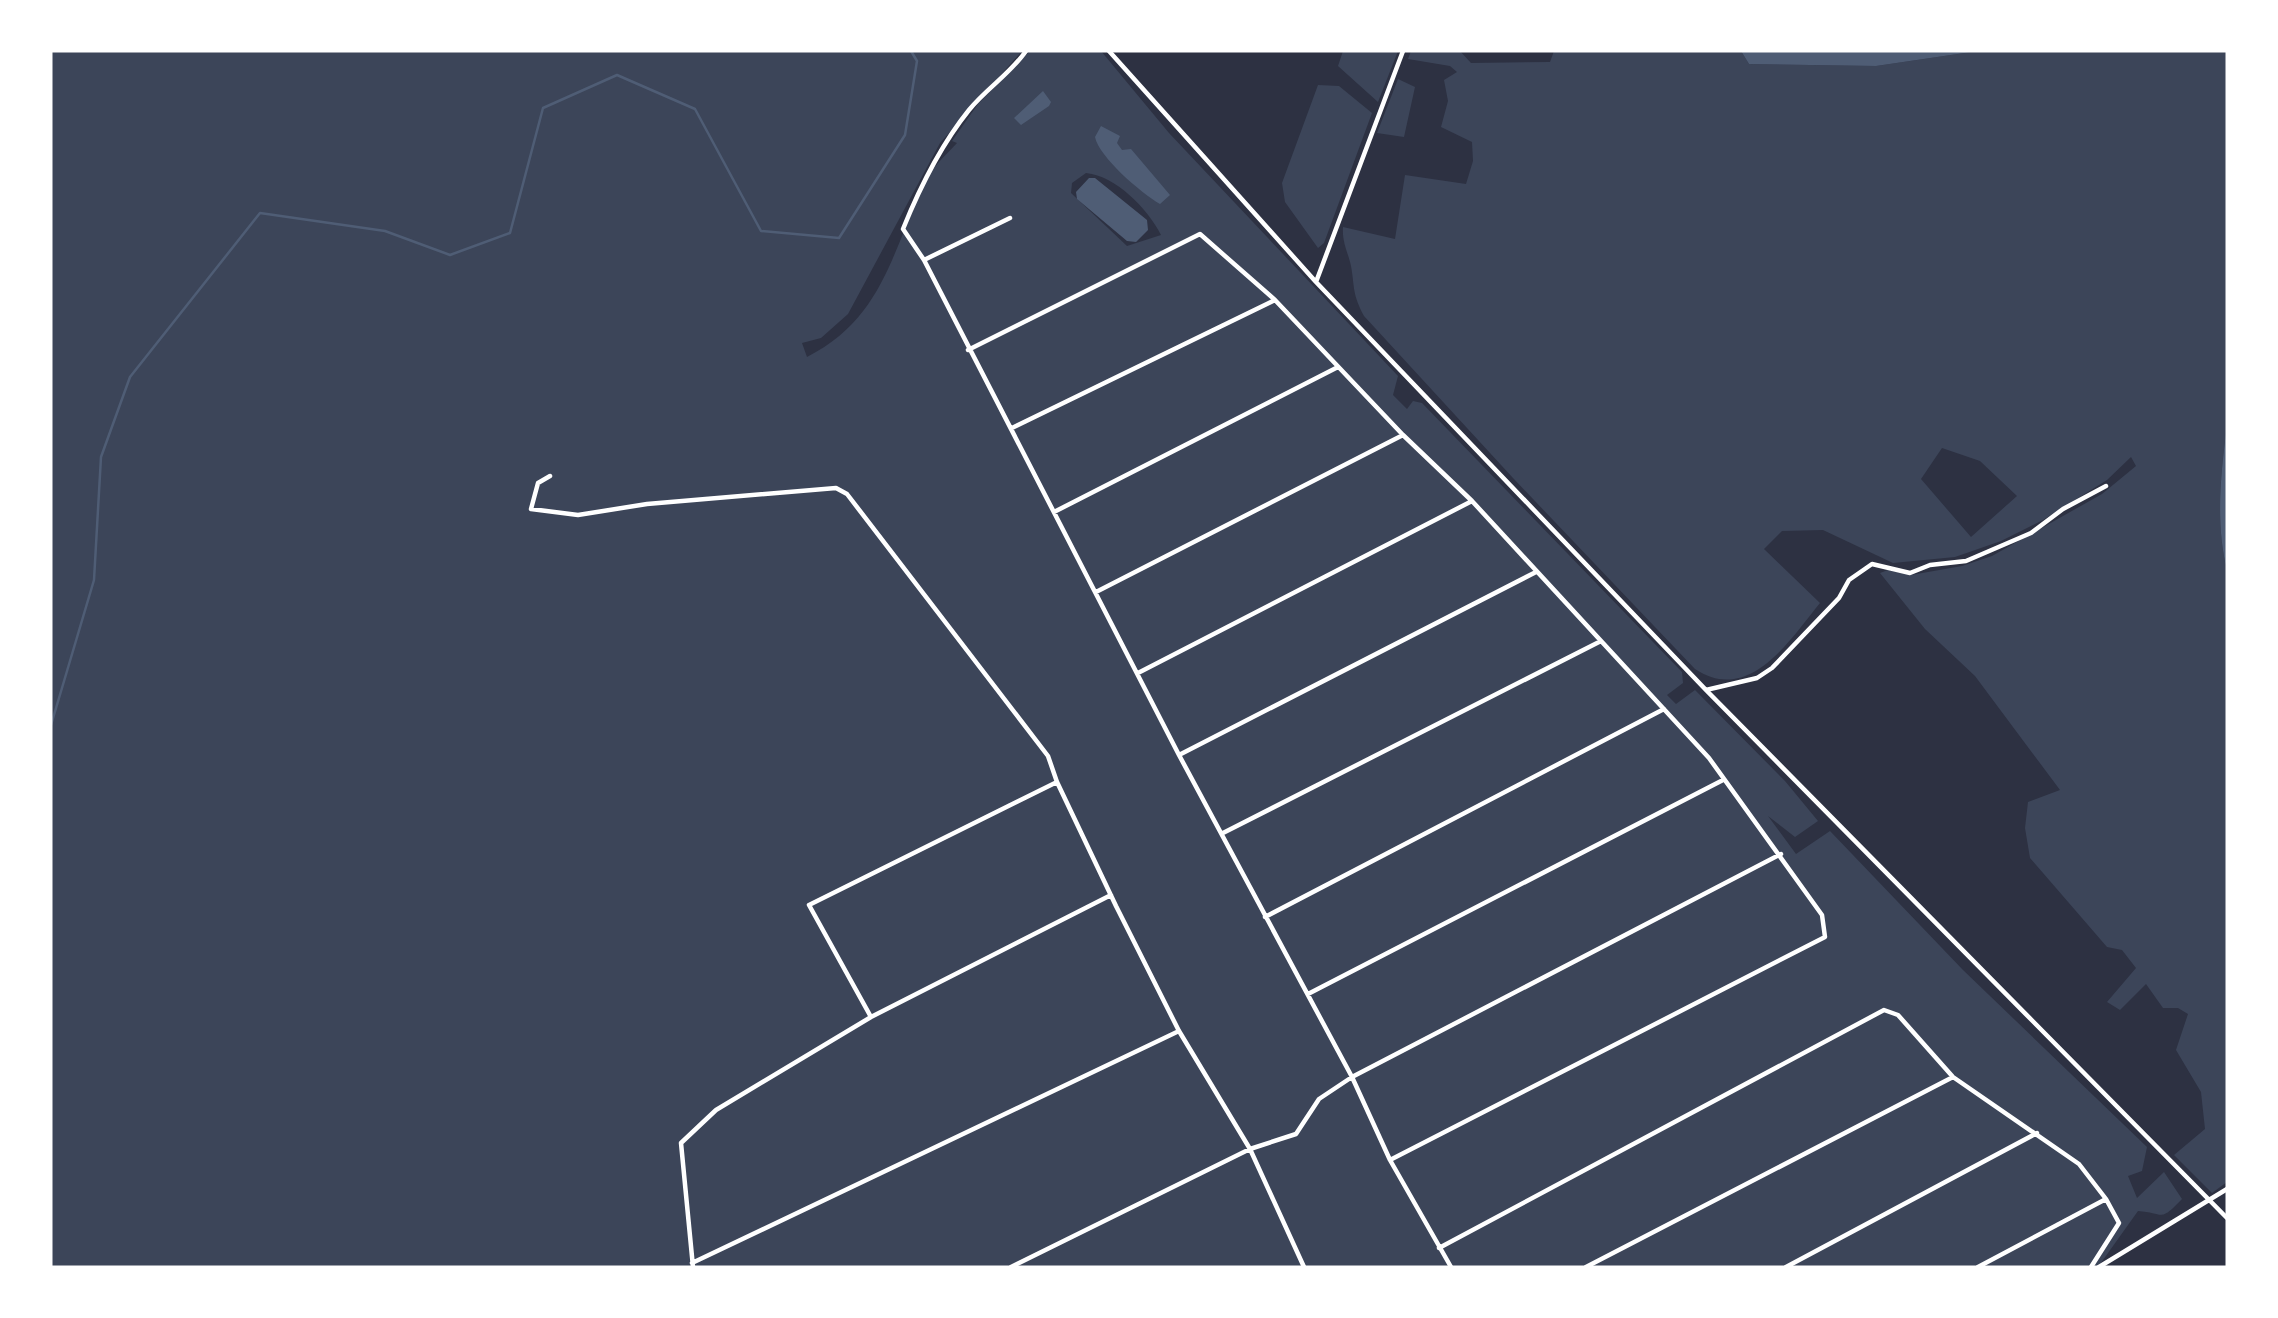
<svg xmlns="http://www.w3.org/2000/svg" width="2278" height="1318" font-family="'Work Sans',sans-serif">
<rect width="100%" height="100%" fill="#2d3142"/>
<path fill="#3c4559" fill-rule="evenodd" d="M 51,51 L 1022,51 L 940,143 L 848,314 L 821,338 L 802,343 L 807,357 C 887,316 891,247 929,176 C 935,164 948,153 957,143 L 952,141 L 978,104 L 1030,51 L 1101,51 L 1169,133 L 1398,376 L 1393,395 L 1407,409 L 1413,401 L 1422,403 L 1682,672 L 1683,683 L 1667,695 L 1676,704 L 1695,690 L 1785,781 L 1818,821 L 1795,837 L 1768,816 L 1796,854 L 1830,831 L 1963,970 L 2147,1147 L 2142,1171 L 2128,1176 L 2137,1198 L 2164,1172 L 2182,1199 C 2159,1223 2165,1213 2138,1211 L 2098,1267 L 51,1267 ZM 1086,173 C 1116,176 1148,209 1161,235 L 1127,246 L 1071,193 L 1072,183 Z
M 1343,51 L 1398,51 L 1378,102 L 1338,66 Z
M 1411,51 L 1460,51 L 1471,63 L 1550,62 L 1554,51 L 1741,51 L 1749,64 L 1876,66 L 1978,51 L 2227,51 L 2227,425 C 2221,472 2215,523 2227,570 L 2227,1182 L 2212,1193 L 2174,1155 L 2205,1129 L 2201,1092 L 2176,1050 L 2188,1014 L 2178,1008 L 2163,1008 L 2146,984 L 2120,1010 L 2107,1002 L 2136,968 L 2122,950 L 2107,947 L 2030,858 L 2025,828 L 2028,802 L 2060,790 L 1975,676 L 1925,629 L 1880,573 L 1888,570 L 1911,575 L 1962,566 L 1992,556 L 2102,494 L 2136,466 L 2131,457 L 2107,480 L 2043,520 L 2001,541 L 1955,557 L 1893,563 L 1823,530 L 1782,531 L 1764,549 L 1820,603 C 1790,640 1749,705 1695,669 L 1513,478 L 1364,316 C 1352,293 1355,289 1351,266 C 1348,252 1342,243 1343,227 L 1395,239 L 1405,175 L 1466,184 L 1473,161 L 1472,142 L 1441,127 L 1448,101 L 1444,80 L 1457,72 L 1450,66 L 1408,59 ZM 1942,448 L 1980,461 L 2017,496 L 1971,537 L 1921,479 Z
M 1398,79 L 1415,87 L 1404,137 L 1377,133 Z
M 1318,85 L 1339,86 L 1372,113 L 1324,243 L 1318,248 L 1285,202 L 1282,183 Z"/>
<path fill="#4f5d75" d="M 1741,51 L 1978,51 L 1876,66 L 1749,64 Z
M 1043,91 L 1051,102 L 1049,106 L 1021,125 L 1014,118 Z
M 1101,126 L 1120,136 L 1117,143 L 1122,150 L 1131,149 L 1170,195 L 1160,204 C 1141,193 1099,157 1095,137 Z
M 1089,178 L 1095,178 L 1147,220 L 1148,230 L 1136,242 L 1127,241 L 1077,199 L 1076,192 Z
M 2227,425 L 2227,570 C 2215,523 2221,472 2227,425 Z"/>
<g fill="none" stroke-linecap="round" stroke-linejoin="round">
<path stroke="#4f5d75" stroke-width="2.5" d="M 51,725 L 94,580 L 101,457 L 130,377 L 260,213 L 385,231 L 450,255 L 510,233 L 543,108 L 617,75 L 695,109 L 761,231 L 839,238 L 905,135 L 917,61 L 911,51"/>
<path stroke="#fff" stroke-width="4.5" d="M 1026,51 C 1010,74 987,88 969,110 C 940,146 920,187 903,229 L 924,260 L 1179,755 L 1352,1077 L 1390,1160 L 1451,1267
M 1109,51 L 1316,282 L 1706,690 L 2227,1218
M 924,260 L 1010,218
M 1316,282 L 1403,51
M 968,350 L 1200,234 L 1275,300 L 1403,435 L 1472,501 L 1709,758 L 1822,915 L 1825,937 L 1390,1160
M 1012,428 L 1275,300
M 550,476 L 538,483 L 531,509 L 578,515 L 647,504 L 836,488 L 847,494 L 1048,756 L 1057,782 L 1116,906 L 1179,1031 L 1250,1149 L 1304,1267
M 1054,512 L 1338,367
M 1096,592 L 1403,435
M 1138,673 L 1472,501
M 1706,690 L 1757,678 L 1772,668 L 1839,598 L 1849,580 L 1872,564 L 1910,573 L 1930,565 L 1966,561 L 2031,533 L 2063,509 L 2106,486
M 1179,755 L 1536,572
M 1223,833 L 1601,641
M 1265,917 L 1664,709
M 1308,994 L 1723,780
M 871,1017 L 809,905 L 1057,782
M 1439,1248 L 1884,1010 L 1898,1015 L 1953,1077 L 2079,1164 L 2106,1199 L 2119,1223 L 2091,1267
M 692,1263 L 1179,1031
M 693,1267 L 681,1143 L 716,1110 L 871,1017 L 1111,895
M 1011,1267 L 1250,1149 L 1296,1134 L 1319,1099 L 1352,1077 L 1781,854
M 1586,1267 L 1953,1077
M 1786,1267 L 2037,1133
M 1978,1267 L 2106,1199
M 2099,1267 L 2227,1189"/>
</g>
<rect width="2278" height="1318" fill="none" stroke="#ffffff" stroke-width="105"/>
</svg>
